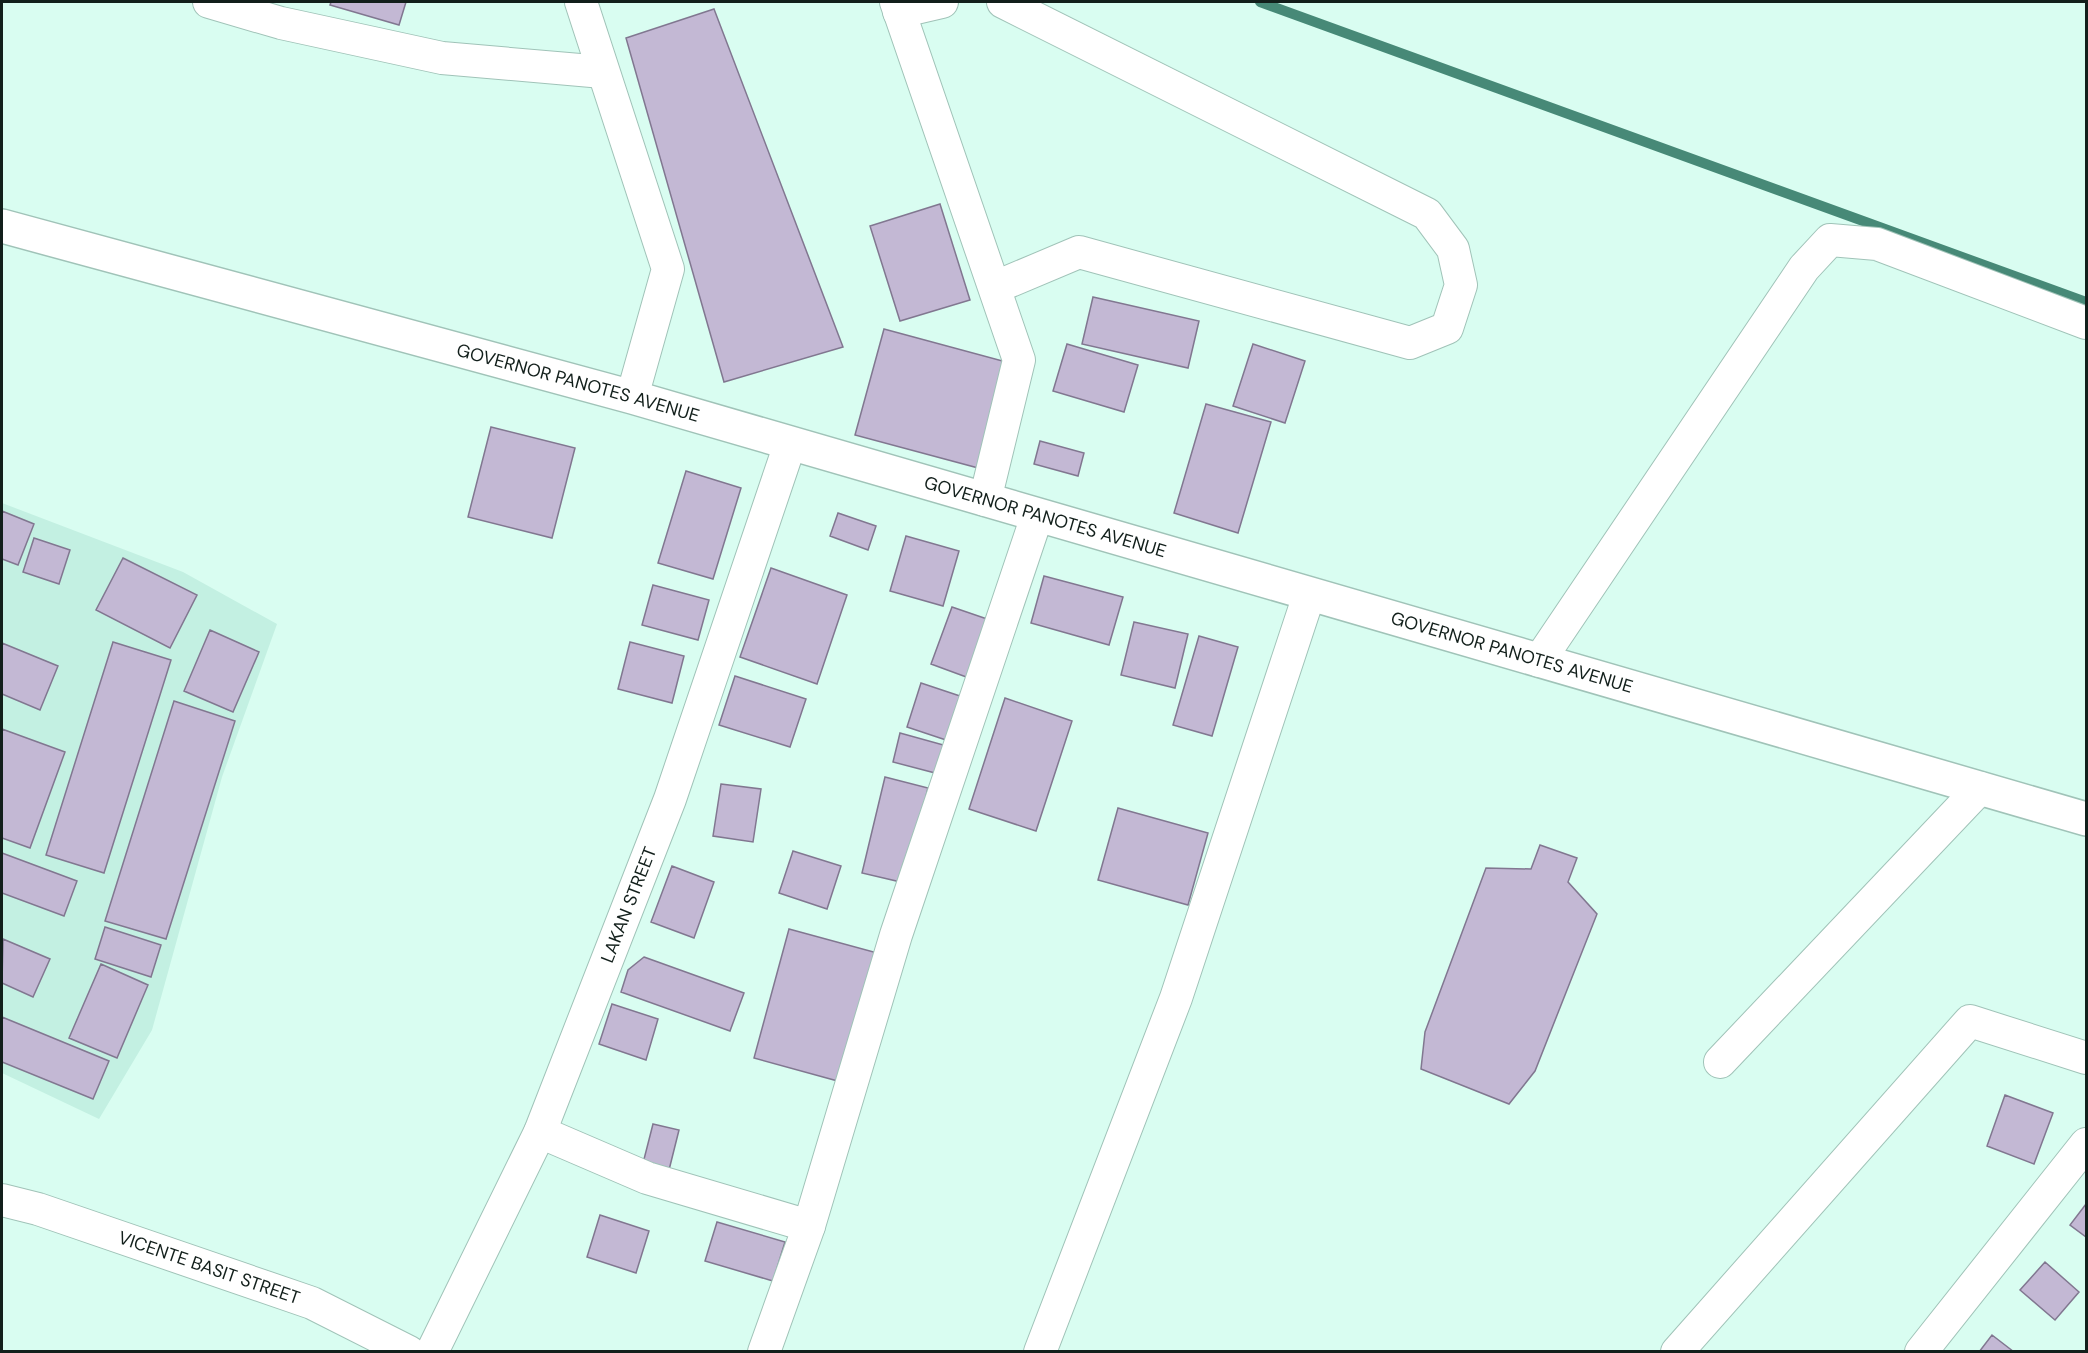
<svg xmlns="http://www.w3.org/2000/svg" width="2088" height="1353" font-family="'DM Sans',sans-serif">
<rect width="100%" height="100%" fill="#d9fdf1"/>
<path fill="#c3f0e2" d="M 2,503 L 183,572 L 277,624 L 222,777 L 152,1030 L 99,1119 L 2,1073 Z"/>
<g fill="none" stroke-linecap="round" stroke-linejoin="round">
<path stroke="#478977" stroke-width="10" d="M 1260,2 L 2086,302"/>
</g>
<path fill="#c3b8d4" stroke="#817790" stroke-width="1.5" d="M 331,2 L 406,2 L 399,25 L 330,5 Z
M 714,9 L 843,347 L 724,382 L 626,38 Z
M 940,204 L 970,300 L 900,321 L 870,226 Z
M 1093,297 L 1199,321 L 1188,368 L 1082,344 Z
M 884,329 L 1010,363 L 982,469 L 855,435 Z
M 1067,344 L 1138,365 L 1124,412 L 1053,391 Z
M 1253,344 L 1305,361 L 1285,423 L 1233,406 Z
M 1206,404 L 1271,422 L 1238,533 L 1174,513 Z
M 491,427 L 575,448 L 552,538 L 468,517 Z
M 1040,441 L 1084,453 L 1078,476 L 1034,464 Z
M 686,471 L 741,488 L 713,579 L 658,563 Z
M 2,511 L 34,524 L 18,565 L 2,559 Z
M 838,513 L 876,526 L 868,550 L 830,536 Z
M 906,536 L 959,551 L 943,606 L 890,591 Z
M 34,538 L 70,550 L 59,584 L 23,572 Z
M 123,558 L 197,595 L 170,648 L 96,610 Z
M 771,568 L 847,595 L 817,684 L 740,657 Z
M 1044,576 L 1123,597 L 1109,645 L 1031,623 Z
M 653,585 L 709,600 L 698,640 L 642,625 Z
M 952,607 L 990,620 L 969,678 L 931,664 Z
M 1134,622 L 1188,634 L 1175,688 L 1121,675 Z
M 210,630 L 259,652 L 233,712 L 184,691 Z
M 1199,636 L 1238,647 L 1212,736 L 1173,725 Z
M 113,642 L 171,660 L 104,873 L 46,855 Z
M 630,642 L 684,656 L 672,703 L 618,689 Z
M 2,643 L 58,666 L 40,710 L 2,694 Z
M 735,676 L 806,699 L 790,747 L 719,725 Z
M 921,683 L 966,698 L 952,742 L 907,727 Z
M 1005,698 L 1072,721 L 1036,831 L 969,809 Z
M 174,701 L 235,721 L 166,939 L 105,921 Z
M 2,729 L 65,752 L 30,848 L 2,838 Z
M 900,733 L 947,746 L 939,774 L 893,762 Z
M 885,777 L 928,788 L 905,883 L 862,873 Z
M 721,784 L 761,789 L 753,842 L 713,836 Z
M 1118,808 L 1208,833 L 1188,905 L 1098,880 Z
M 1540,845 L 1577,858 L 1568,882 L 1597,914 L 1535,1071 L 1509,1104 L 1421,1069 L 1425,1032 L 1486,868 L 1531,869 Z
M 793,851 L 841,866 L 827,909 L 779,893 Z
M 2,853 L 77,881 L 64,916 L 2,893 Z
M 672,866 L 714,882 L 694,938 L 651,922 Z
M 105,927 L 161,945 L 151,977 L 95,959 Z
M 789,929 L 881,954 L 845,1083 L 754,1058 Z
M 3,939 L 50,959 L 33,997 L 2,983 Z
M 644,957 L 744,993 L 730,1031 L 621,992 L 628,970 Z
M 101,964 L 148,985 L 117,1058 L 69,1038 Z
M 612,1004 L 658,1019 L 646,1060 L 599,1044 Z
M 2,1017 L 109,1061 L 93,1099 L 2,1062 Z
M 2005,1095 L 2053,1113 L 2034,1164 L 1987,1146 Z
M 653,1124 L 679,1130 L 667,1178 L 641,1171 Z
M 2086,1204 L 2086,1237 L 2070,1225 Z
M 600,1215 L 649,1231 L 636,1273 L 587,1257 Z
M 717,1222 L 785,1242 L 773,1281 L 705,1261 Z
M 2045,1262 L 2079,1292 L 2055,1320 L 2020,1290 Z
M 1992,1335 L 2014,1352 L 1979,1352 Z"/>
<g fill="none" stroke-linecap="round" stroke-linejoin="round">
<defs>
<g id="street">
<path d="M 209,2 L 281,23 L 442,58 L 603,72"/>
<path d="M 581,2 L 668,269 L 632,397"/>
<path d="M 896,2 L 1019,360 L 985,500"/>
<path d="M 899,12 L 942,2"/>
<path d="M 996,287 L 1079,252 L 1410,343 L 1447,328 L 1461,285 L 1453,249 L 1427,214 L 1003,2"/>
<path d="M 1539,661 L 1804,268 L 1830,240 L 1877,244 L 2086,323"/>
<path d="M 1720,1062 L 1980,788"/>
<path d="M 540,1132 L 647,1178 L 809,1226"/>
<path id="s1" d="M 2,1200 L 38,1209 L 312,1303 L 409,1352"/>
<path id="s2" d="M 432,1352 L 540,1132 L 670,799 L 790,444"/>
<path d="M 764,1352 L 809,1226 L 896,935 L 1037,516"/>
<path d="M 1040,1352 L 1176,998 L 1309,595"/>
<path d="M 1677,1352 L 1970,1021 L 2086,1058"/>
<path d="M 1921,1352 L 2086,1144"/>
</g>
<g id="secondary">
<path id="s3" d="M 2,226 L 632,397 L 2086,819"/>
</g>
</defs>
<use href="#street" stroke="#a0c3b8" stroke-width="34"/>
<use href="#secondary" stroke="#a0c3b8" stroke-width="36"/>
<use href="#street" stroke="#fff" stroke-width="32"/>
<use href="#secondary" stroke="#fff" stroke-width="33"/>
</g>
<g text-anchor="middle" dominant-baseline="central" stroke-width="5" stroke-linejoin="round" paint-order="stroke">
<g font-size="18" fill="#121f1b" stroke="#fff">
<text stroke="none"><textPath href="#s3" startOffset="597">GOVERNOR PANOTES AVENUE</textPath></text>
<text stroke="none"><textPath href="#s3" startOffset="1083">GOVERNOR PANOTES AVENUE</textPath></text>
<text stroke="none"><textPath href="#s3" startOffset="1569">GOVERNOR PANOTES AVENUE</textPath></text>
<text stroke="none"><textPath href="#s2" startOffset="489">LAKAN STREET</textPath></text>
<text stroke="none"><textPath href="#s1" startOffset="218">VICENTE BASIT STREET</textPath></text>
</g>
</g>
<rect width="2088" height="1353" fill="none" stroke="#121f1b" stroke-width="6"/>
</svg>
